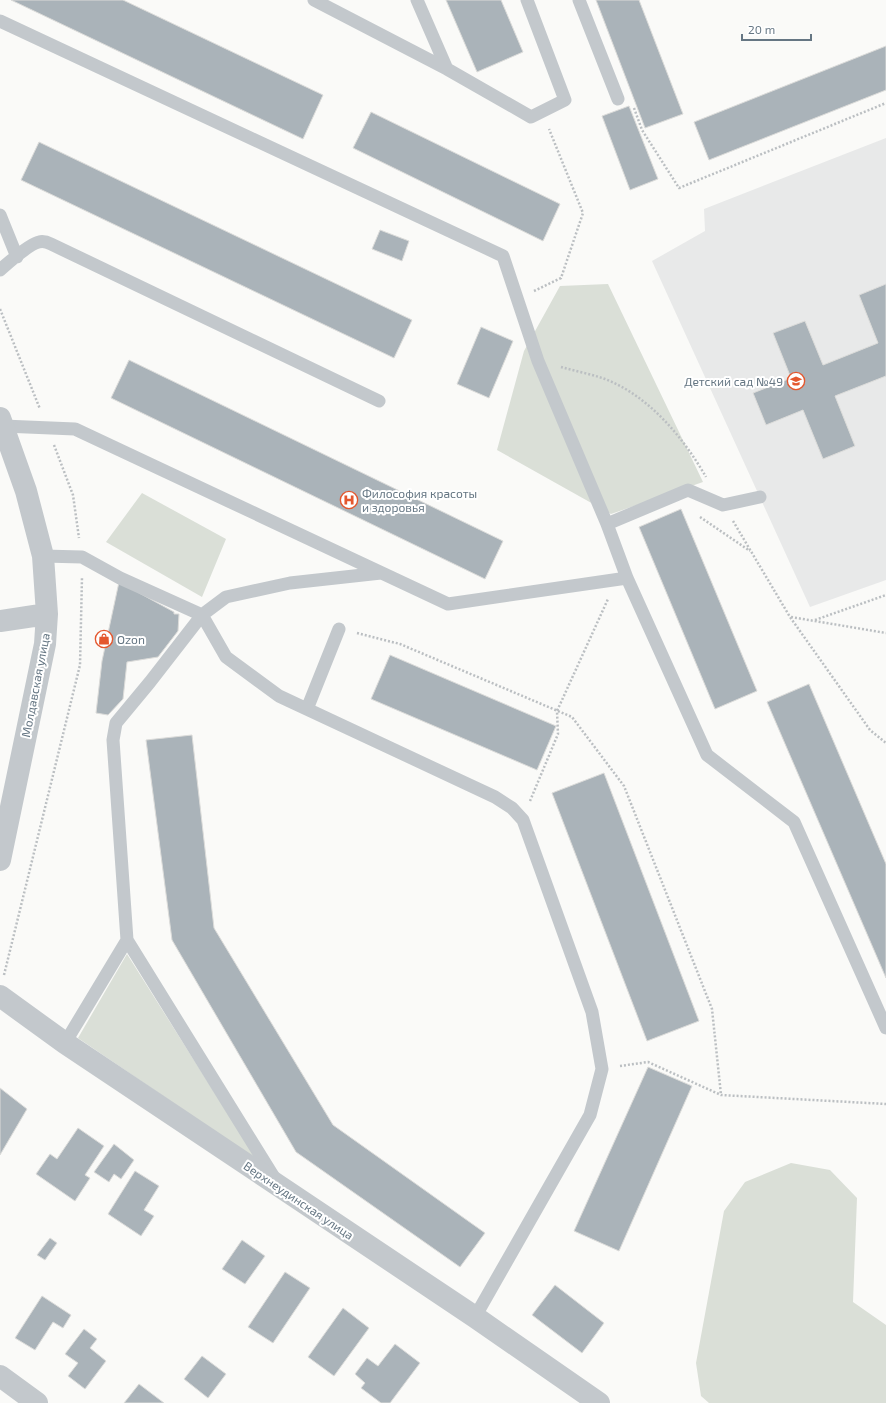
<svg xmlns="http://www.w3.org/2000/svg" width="886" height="1403" font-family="'Exo 2',sans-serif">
<rect width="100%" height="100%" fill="#fafaf8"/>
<path fill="#e8e9e9" d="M 886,138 L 886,580 L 810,607 L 652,261 L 705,231 L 704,209 Z"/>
<path fill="#dadfd7" d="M 608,284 L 703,482 L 611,514 L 497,450 L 524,351 L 560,286 Z
M 142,493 L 226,539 L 202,597 L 106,542 Z
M 127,954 L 257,1160 L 78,1038 Z
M 791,1163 L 830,1170 L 857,1198 L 853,1302 L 886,1325 L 886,1403 L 709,1403 L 701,1396 L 696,1363 L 724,1211 L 745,1182 Z"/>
<path fill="#aab3b9" stroke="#dcdcda" d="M 11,0 L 123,0 L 323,95 L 303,139 Z
M 446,0 L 501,0 L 523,52 L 477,72 Z
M 596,0 L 639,0 L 683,114 L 645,128 Z
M 886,46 L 886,90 L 709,160 L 694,122 Z
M 629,106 L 658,179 L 630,190 L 602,116 Z
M 371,112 L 560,204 L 543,241 L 353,148 Z
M 39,142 L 412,320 L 394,358 L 21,180 Z
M 380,230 L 409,241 L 402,261 L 372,249 Z
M 886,284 L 886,376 L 835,396 L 855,446 L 823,459 L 803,410 L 766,425 L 753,393 L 791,378 L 773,333 L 805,321 L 823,365 L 878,343 L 859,295 Z
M 481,327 L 513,341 L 489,398 L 457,384 Z
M 129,360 L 503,541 L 485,579 L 111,398 Z
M 681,509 L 757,691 L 715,709 L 639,527 Z
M 119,582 L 174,612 L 174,614 L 179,614 L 178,631 L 158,657 L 127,662 L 123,699 L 108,715 L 96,713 L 102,661 Z
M 390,655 L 556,726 L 537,770 L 371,699 Z
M 809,684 L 886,864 L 886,978 L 767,702 Z
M 192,735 L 214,928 L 333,1125 L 485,1233 L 460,1267 L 296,1152 L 172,940 L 146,740 Z
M 604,773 L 699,1021 L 647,1041 L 552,793 Z
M 648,1067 L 692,1086 L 619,1251 L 574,1231 Z
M 0,1088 L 27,1109 L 0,1155 Z
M 78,1128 L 104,1146 L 85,1175 L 90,1178 L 75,1201 L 36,1174 L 50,1154 L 57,1159 Z
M 114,1144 L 134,1160 L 121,1179 L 114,1174 L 109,1182 L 94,1172 Z
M 135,1171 L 159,1186 L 144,1210 L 154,1216 L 141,1236 L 108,1214 Z
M 50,1238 L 57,1243 L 45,1260 L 37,1255 Z
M 242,1240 L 265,1256 L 245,1284 L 222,1269 Z
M 285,1272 L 310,1288 L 273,1343 L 248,1327 Z
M 555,1285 L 604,1323 L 582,1353 L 532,1315 Z
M 42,1296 L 71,1315 L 63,1328 L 53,1322 L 35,1350 L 15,1338 Z
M 343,1308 L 369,1328 L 334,1376 L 308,1357 Z
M 84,1329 L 97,1339 L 90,1348 L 106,1361 L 85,1389 L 68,1376 L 78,1363 L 65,1354 Z
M 395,1344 L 420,1363 L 390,1403 L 381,1403 L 361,1388 L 365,1383 L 355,1374 L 367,1358 L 378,1366 Z
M 202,1356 L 226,1374 L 208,1398 L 184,1379 Z
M 139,1384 L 164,1403 L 124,1403 Z"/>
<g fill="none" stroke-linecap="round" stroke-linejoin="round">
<path stroke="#bbbfc2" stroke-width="2.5" stroke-dasharray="2 2" stroke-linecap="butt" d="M 634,108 L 642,130 L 679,188 L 886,103
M 534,291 L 561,278 L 583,213 L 549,129
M 0,309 L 40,409
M 561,367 C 575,371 591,374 605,379 C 649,396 683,437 706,477
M 54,445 L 73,495 L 79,538
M 700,517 L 750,551
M 733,521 L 790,617 L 870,730 L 886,743
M 791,617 L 886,633
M 815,620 L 886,595
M 357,633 L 400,644 L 572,717 L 624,786 L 712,1009 L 721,1095
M 530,801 L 558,734 L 557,711 L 608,599
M 4,975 L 80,665 L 82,577
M 620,1066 L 648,1062 L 721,1095 L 886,1104"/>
<path stroke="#c3c8cc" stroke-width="13" d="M 314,0 L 447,69
M 417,0 L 447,69 L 531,117 L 565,100 L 527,0
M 579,0 L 618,99
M 0,21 L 503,256 L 538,361 L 607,524 L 627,578 L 707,755 L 794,822 L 886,1028
M 0,215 L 17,257
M 0,270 C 8,263 29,244 39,242 C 43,241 47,242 51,244 L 379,401
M 3,426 L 75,429 L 448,604 L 627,578
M 607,524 L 688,490 L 723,505 L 760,497
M 43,556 L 82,557 L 120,578 L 202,615 L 226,657 L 279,696 L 495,797 L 512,808 L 523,820 L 592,1012 L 602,1069 L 590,1115 L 475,1317
M 307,709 L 339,629
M 65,1043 L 127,940
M 275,1179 L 127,940 L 113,740 L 116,723 L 150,682 L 202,615 L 226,597 L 290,583 L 381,573"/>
<path stroke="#c3c8cc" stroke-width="22" d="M 0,418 L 26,491 L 43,556 L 47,614 L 45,644 L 0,860
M 0,621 L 47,614
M 0,996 L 65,1043 L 475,1317 L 599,1403"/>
<path stroke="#c3c8cc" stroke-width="22" d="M 0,1376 L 37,1403"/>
</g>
<defs>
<symbol id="school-ring" viewBox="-11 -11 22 22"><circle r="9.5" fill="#fff" stroke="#e4572e" stroke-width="1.5"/><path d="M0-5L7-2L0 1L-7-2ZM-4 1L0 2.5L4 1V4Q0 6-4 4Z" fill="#e4572e"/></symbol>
<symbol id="hospital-ring" viewBox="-11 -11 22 22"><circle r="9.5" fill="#fff" stroke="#e4572e" stroke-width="1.5"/><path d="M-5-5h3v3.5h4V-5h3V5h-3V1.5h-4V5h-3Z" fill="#e4572e"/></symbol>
<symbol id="shop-ring" viewBox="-11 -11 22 22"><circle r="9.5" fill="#fff" stroke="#e4572e" stroke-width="1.5"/><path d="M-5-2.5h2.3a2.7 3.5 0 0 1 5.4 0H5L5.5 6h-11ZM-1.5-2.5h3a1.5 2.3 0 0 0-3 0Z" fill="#e4572e"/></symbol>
</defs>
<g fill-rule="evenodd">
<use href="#school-ring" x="786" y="371" width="20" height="20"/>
<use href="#hospital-ring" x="339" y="490" width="20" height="20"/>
<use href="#shop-ring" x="94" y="629" width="20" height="20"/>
</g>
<g text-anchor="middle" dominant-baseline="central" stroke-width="4" stroke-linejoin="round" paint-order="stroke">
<g font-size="12" fill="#657683" stroke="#fff" text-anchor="start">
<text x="783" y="381" text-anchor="end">Детский сад №49</text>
<text x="362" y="493">Философия красоты<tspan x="362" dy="14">и здоровья</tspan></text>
<text x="117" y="639">Ozon</text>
</g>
<g font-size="12" fill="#657683" stroke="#fff">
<text transform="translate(35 685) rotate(-79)">Молдавская улица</text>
<text transform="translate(299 1200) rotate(34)">Верхнеудинская улица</text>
</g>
</g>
<path d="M742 34v6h69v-6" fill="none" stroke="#657683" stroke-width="2"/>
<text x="748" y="34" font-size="12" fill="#657683" stroke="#ffffff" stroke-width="3" paint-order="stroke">20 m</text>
</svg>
